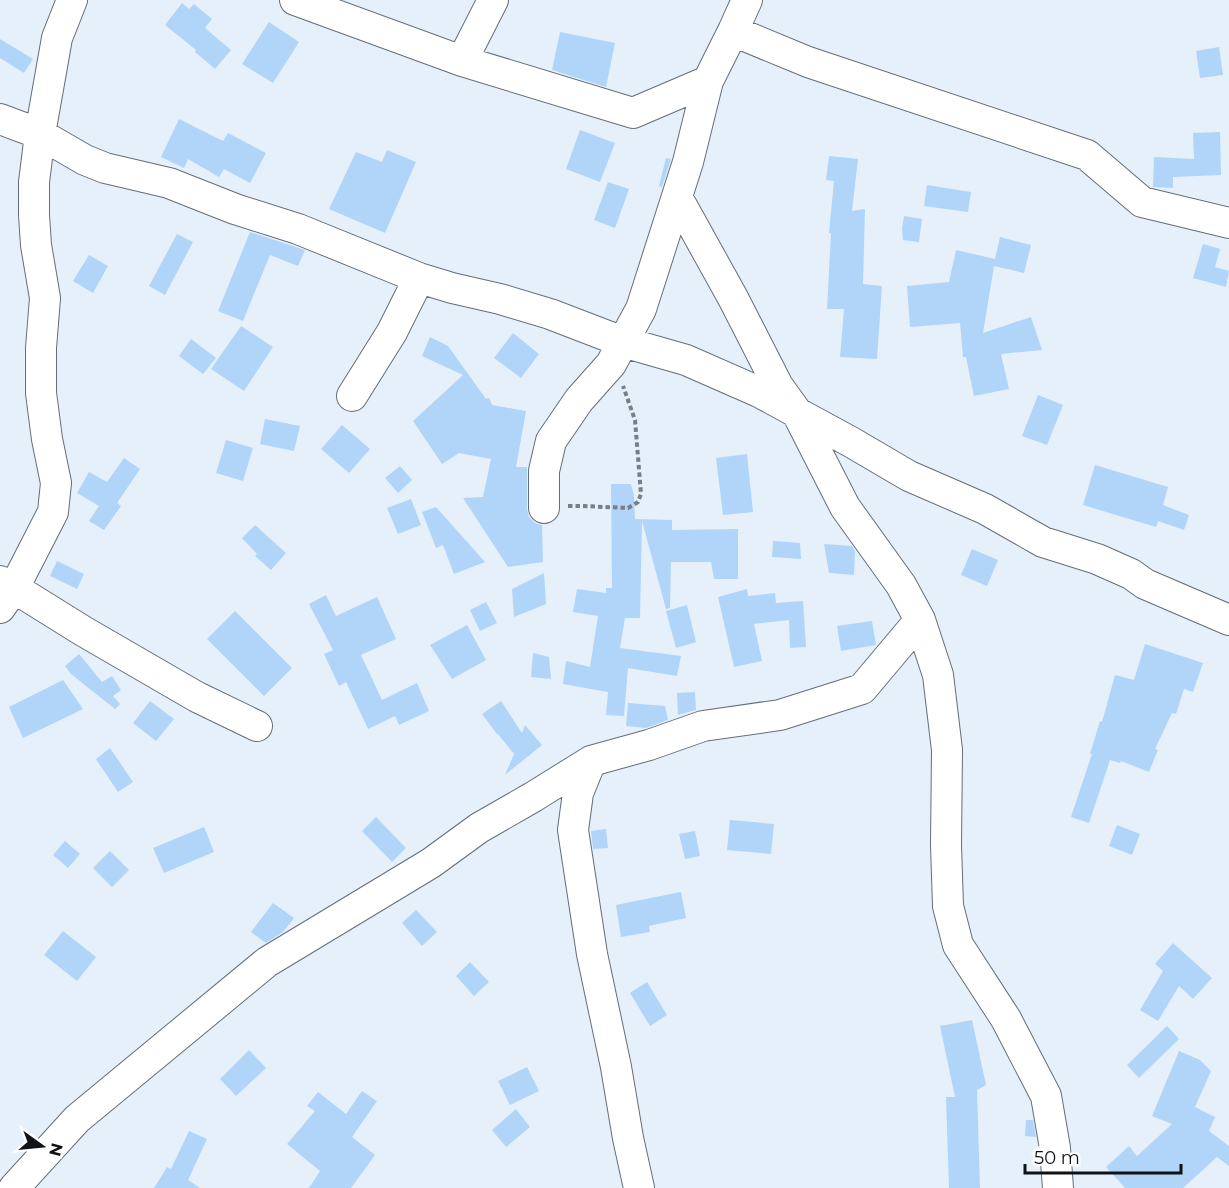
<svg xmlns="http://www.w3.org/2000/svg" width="1229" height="1188" font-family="Montserrat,sans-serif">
<rect width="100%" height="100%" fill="#e5f0fb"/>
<path fill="#b1d5f8" d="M 182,3 L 189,9 L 194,4 L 212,19 L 205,28 L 231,50 L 215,69 L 195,52 L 196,50 L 165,25 Z
M 269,22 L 299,42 L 273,83 L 242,64 Z
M 560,32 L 615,43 L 606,87 L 552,70 Z
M 0,39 L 33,59 L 24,73 L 0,58 Z
M 1219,47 L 1223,75 L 1200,78 L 1196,51 Z
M 179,119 L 223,141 L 228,133 L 266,153 L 250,183 L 224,169 L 219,177 L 188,159 L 184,168 L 161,157 Z
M 580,130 L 615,143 L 600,182 L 566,169 Z
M 1220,132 L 1221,175 L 1173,177 L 1173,188 L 1153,187 L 1154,157 L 1194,159 L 1193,133 Z
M 387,150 L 416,162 L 385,233 L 329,209 L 356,152 L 382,162 Z
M 829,156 L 858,159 L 852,211 L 865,209 L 863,284 L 882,286 L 877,359 L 840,357 L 844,309 L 827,309 L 831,233 L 829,233 L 834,181 L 826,180 Z
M 666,158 L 671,159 L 662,187 L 659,186 Z
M 608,182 L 629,189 L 615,228 L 594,220 Z
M 927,185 L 971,192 L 968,212 L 924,206 Z
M 904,216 L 922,219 L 919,242 L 903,240 L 902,229 Z
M 250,232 L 305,250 L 298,266 L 270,255 L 243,321 L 218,311 Z
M 177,234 L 193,242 L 165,295 L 149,286 Z
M 1000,237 L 1031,245 L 1024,273 L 994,266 L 983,333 L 1031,317 L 1042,350 L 1001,354 L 1009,389 L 974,396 L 966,357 L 963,357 L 960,323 L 910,327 L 907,286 L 949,282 L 956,250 L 995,259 Z
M 1203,244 L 1220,249 L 1215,267 L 1229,271 L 1226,287 L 1193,278 Z
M 89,255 L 108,266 L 93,293 L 73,281 Z
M 241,326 L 273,347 L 244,391 L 211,369 Z
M 513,333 L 539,354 L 521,378 L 494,358 Z
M 430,337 L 448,346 L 486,399 L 489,398 L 492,405 L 526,411 L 516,467 L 527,467 L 527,509 L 529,517 L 535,523 L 542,525 L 543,562 L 508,567 L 463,498 L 483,497 L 491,459 L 459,453 L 442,464 L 413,421 L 463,375 L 422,356 Z
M 191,339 L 216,358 L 203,374 L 179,356 Z
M 1038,395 L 1063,405 L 1047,445 L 1022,436 Z
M 265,419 L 300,426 L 294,451 L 260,444 Z
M 342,425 L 370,449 L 349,473 L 321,449 Z
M 226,440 L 253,448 L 243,481 L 216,473 Z
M 747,454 L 753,512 L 723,515 L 716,458 Z
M 124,458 L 140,469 L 117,503 L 121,506 L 104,530 L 89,521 L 99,506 L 77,493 L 89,472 L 107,482 Z
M 1095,465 L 1168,487 L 1163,505 L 1189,515 L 1184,530 L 1158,521 L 1156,527 L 1083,505 Z
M 400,466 L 412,480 L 398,493 L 385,478 Z
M 611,484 L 631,484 L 634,496 L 635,519 L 672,520 L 672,530 L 738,529 L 738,579 L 714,579 L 711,562 L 671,562 L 670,608 L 666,609 L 642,521 L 640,618 L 625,618 L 620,648 L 681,656 L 677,676 L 628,668 L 624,716 L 606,715 L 608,692 L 563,684 L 566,661 L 590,667 L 598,616 L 573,612 L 577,589 L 606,593 L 606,588 L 612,588 Z
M 411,499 L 421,525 L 398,534 L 387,508 Z
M 436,507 L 485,562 L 454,574 L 443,545 L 436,548 L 422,512 Z
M 255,525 L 286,553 L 271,570 L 255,556 L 257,554 L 242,538 Z
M 773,541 L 800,543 L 801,559 L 772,557 Z
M 824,544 L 852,546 L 855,551 L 854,575 L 829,573 Z
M 972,549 L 998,560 L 987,586 L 961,575 Z
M 57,561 L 84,574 L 77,589 L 50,576 Z
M 544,573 L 546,604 L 514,617 L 512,589 Z
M 747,589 L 748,596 L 775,593 L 776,603 L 803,601 L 806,647 L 790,648 L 789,620 L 754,624 L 762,661 L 734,667 L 718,597 Z
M 326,595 L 336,616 L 377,597 L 396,639 L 361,655 L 382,700 L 417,683 L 429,711 L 399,725 L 395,716 L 368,729 L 346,682 L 339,686 L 324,654 L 333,650 L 309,604 Z
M 486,602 L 497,623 L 480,631 L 470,610 Z
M 687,605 L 696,642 L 676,648 L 666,611 Z
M 235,611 L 292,668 L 264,696 L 207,639 Z
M 872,621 L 876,645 L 841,651 L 837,626 Z
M 467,625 L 486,660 L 452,679 L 430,645 Z
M 1145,644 L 1203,663 L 1193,692 L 1184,689 L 1176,714 L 1172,713 L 1155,749 L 1158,750 L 1149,772 L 1121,761 L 1120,763 L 1110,760 L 1089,823 L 1071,817 L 1092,754 L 1090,754 L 1100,721 L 1102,722 L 1115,675 L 1134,680 Z
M 533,653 L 549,657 L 551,679 L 531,677 Z
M 79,654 L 102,682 L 112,676 L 121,690 L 113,696 L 120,704 L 115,709 L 71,674 L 65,666 Z
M 63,680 L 83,709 L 23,738 L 9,707 Z
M 695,692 L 696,710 L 678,715 L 677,693 Z
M 150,701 L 174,719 L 156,741 L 133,723 Z
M 501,701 L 522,733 L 525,725 L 542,745 L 505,775 L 514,754 L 498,734 L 497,734 L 482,714 Z
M 628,703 L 665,706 L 668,720 L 646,728 L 626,726 Z
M 110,748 L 133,782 L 118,792 L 96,759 Z
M 376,817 L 406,848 L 392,862 L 362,831 Z
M 730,820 L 774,824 L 771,854 L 727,850 Z
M 1117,825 L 1140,834 L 1132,855 L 1109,846 Z
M 204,827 L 214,852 L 164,873 L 153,848 Z
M 606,829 L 608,848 L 593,849 L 591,831 Z
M 695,831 L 700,856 L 685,859 L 679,834 Z
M 65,841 L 80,854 L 68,868 L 53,855 Z
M 110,851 L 129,870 L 112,887 L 93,868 Z
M 681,892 L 686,918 L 649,926 L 650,932 L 621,937 L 616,905 Z
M 273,903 L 294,918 L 283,932 L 266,943 L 251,932 Z
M 416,910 L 437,932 L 422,946 L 402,923 Z
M 63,931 L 96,957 L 77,981 L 44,955 Z
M 1173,943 L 1212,978 L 1193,999 L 1179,986 L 1158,1021 L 1140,1010 L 1163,971 L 1155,964 Z
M 470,962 L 489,982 L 474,996 L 456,976 Z
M 647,982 L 667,1015 L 650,1026 L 630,993 Z
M 972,1020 L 986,1085 L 977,1090 L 980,1188 L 949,1188 L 946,1097 L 955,1097 L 940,1026 Z
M 1167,1026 L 1179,1039 L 1139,1078 L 1127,1065 Z
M 249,1050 L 266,1068 L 236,1096 L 220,1079 Z
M 1179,1051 L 1200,1060 L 1211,1071 L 1195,1107 L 1215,1117 L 1209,1131 L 1229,1146 L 1229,1166 L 1217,1157 L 1183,1188 L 1125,1188 L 1106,1167 L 1129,1146 L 1137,1156 L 1172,1124 L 1152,1116 Z
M 527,1067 L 539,1091 L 510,1105 L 498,1081 Z
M 362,1091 L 377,1101 L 352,1137 L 375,1155 L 351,1188 L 309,1188 L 320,1171 L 287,1144 L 315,1111 L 307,1106 L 318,1092 L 346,1114 Z
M 516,1109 L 530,1127 L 506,1147 L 492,1130 Z
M 1026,1120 L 1033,1120 L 1036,1137 L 1025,1136 Z
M 189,1131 L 207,1139 L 188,1180 L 200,1188 L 154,1188 L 167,1167 L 171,1169 Z"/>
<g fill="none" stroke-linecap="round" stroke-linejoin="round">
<defs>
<path id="minor" d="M 295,0 L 462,61 L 633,113 L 708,81
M 733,31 L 808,62 L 1087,155 L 1142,202 L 1229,223
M 462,61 L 493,0
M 0,119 L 40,134 L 85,160 L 105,168 L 169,183 L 235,209 L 298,229 L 419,278 L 452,288 L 500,299 L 550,314 L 623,342 L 686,360 L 759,392 L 851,442 L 909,476 L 985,509 L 1043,542 L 1097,559 L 1131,574 L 1145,584 L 1229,620
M 677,197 L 733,298 L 778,386 L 796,411 L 845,507 L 901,585 L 920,620 L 938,675 L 947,750 L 946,845 L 948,906 L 958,945 L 1006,1019 L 1046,1096 L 1055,1148 L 1058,1188
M 352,396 L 392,332 L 419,278
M 544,508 L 544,471 L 551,441 L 579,400 L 611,364 L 641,309 L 688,162 L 708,81 L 733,31 L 747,0
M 0,581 L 14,588 L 83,631 L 197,697 L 257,726
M 0,608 L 14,588 L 53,512 L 56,483 L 47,439 L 41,393 L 41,348 L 45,298 L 36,245 L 34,215 L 34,182 L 40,134 L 57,38 L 72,0
M 591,761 L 578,793 L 573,830 L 592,954 L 616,1067 L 628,1138 L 639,1188
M 14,1188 L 77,1119 L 267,962 L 431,863 L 479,828 L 533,797 L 591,761 L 649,745 L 703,726 L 780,715 L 862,689 L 920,620"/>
</defs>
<use href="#minor" stroke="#646e78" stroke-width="32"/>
<path stroke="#777e86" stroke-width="4" stroke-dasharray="4.5 3" stroke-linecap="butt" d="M 568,506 L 582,506 L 628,508 L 638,502 L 641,494 L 635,420 L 623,386"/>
<use href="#minor" stroke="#fff" stroke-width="30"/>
</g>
<g transform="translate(42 1146) rotate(105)" stroke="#ffffff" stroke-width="4.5" paint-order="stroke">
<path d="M0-4.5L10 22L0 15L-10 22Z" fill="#0f1216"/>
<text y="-9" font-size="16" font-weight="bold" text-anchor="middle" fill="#0f1216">N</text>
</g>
<path d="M1025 1164v9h156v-9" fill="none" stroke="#0f1216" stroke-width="3"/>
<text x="1034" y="1164" font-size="18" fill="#0f1216" stroke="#ffffff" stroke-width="4.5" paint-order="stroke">50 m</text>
</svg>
